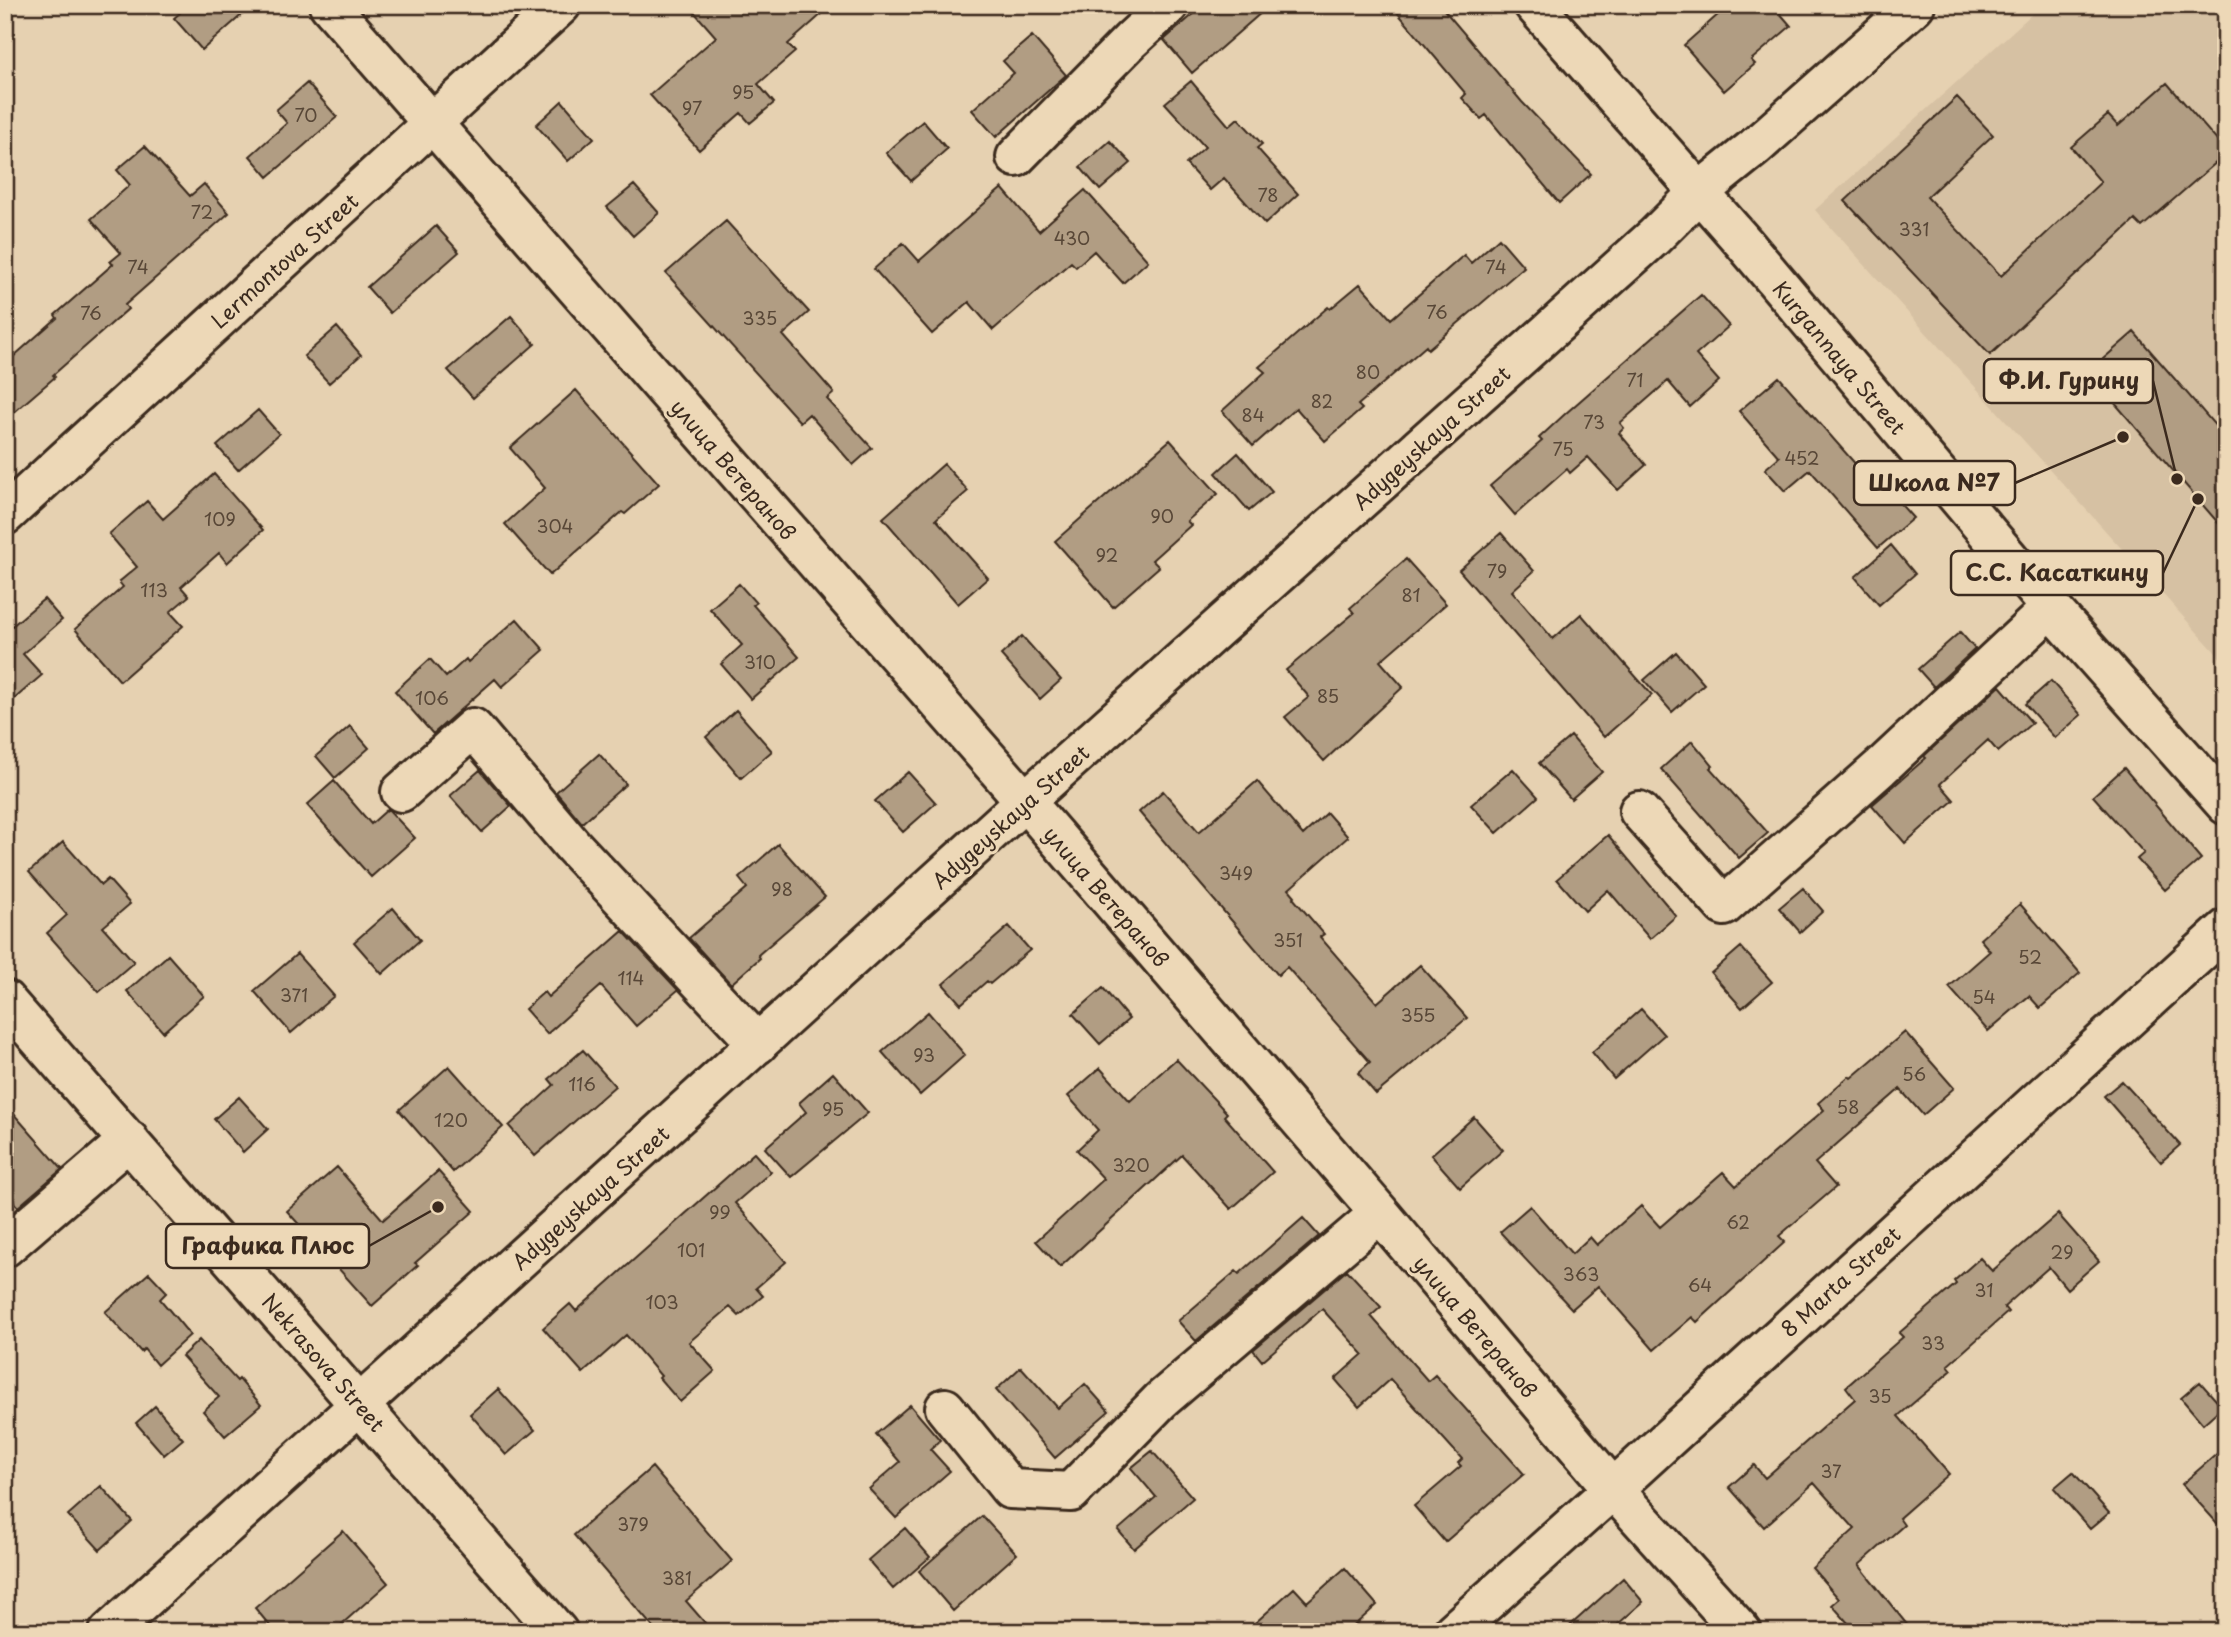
<svg xmlns="http://www.w3.org/2000/svg" width="2231" height="1637" font-family="'Playpen Sans',sans-serif">
<rect width="100%" height="100%" fill="#e6d1b1"/>
<filter id="ink" filterUnits="userSpaceOnUse"><feTurbulence type="fractalNoise" baseFrequency=".0143" numOctaves="2"/><feDisplacementMap in="SourceGraphic" scale="14" xChannelSelector="R" yChannelSelector="G"/><feConvolveMatrix kernelMatrix="1 2 1 2 8 2 1 2 1" color-interpolation-filters="sRGB"/></filter>
<g filter="url(#ink)">
<path fill="#d6c1a3" d="M 2042,5 L 2226,5 L 2226,664 L 1815,210 Z"/>
<path fill="#b19d83" stroke="#3b2a1e" stroke-width="2" d="M 189,5 L 253,5 L 202,50 L 174,18 Z
M 688,5 L 832,5 L 788,44 L 795,52 L 758,84 L 774,103 L 750,123 L 741,113 L 699,150 L 650,95 L 716,37 Z
M 1204,5 L 1270,5 L 1192,73 L 1164,40 Z
M 1391,5 L 1440,5 L 1522,102 L 1591,174 L 1559,203 L 1486,115 L 1481,119 L 1462,98 L 1466,94 Z
M 1729,5 L 1773,5 L 1791,26 L 1751,60 L 1755,64 L 1724,91 L 1684,45 Z
M 1032,36 L 1066,75 L 996,137 L 972,110 L 1014,73 L 1003,61 Z
M 1191,81 L 1229,126 L 1238,118 L 1262,144 L 1257,148 L 1298,194 L 1265,224 L 1224,178 L 1210,190 L 1186,164 L 1205,147 L 1165,103 Z
M 307,83 L 337,117 L 268,177 L 250,156 L 287,123 L 276,110 Z
M 2167,83 L 2226,151 L 2226,154 L 2142,227 L 2135,220 L 1990,355 L 1845,201 L 1957,97 L 1993,135 L 1927,197 L 2001,276 L 2101,182 L 2071,147 L 2108,115 L 2118,126 Z
M 562,101 L 594,138 L 568,161 L 536,125 Z
M 923,121 L 947,149 L 911,181 L 886,153 Z
M 1110,141 L 1131,163 L 1100,190 L 1080,167 Z
M 145,146 L 190,196 L 204,184 L 229,213 L 125,305 L 128,309 L 53,375 L 55,377 L 5,420 L 5,364 L 57,318 L 55,315 L 113,264 L 110,262 L 121,253 L 91,219 L 130,185 L 117,170 Z
M 634,185 L 659,213 L 633,236 L 607,207 Z
M 1002,188 L 1039,231 L 1085,190 L 1148,261 L 1123,283 L 1094,251 L 1076,267 L 1071,262 L 993,330 L 969,302 L 932,334 L 874,269 L 903,243 L 919,261 Z
M 726,221 L 809,312 L 783,335 L 834,393 L 827,399 L 872,448 L 853,465 L 809,414 L 800,422 L 666,273 Z
M 436,226 L 459,252 L 390,313 L 367,287 Z
M 1499,238 L 1524,267 L 1428,349 L 1426,346 L 1358,405 L 1362,409 L 1325,441 L 1296,408 L 1253,446 L 1222,411 L 1265,372 L 1259,367 L 1328,307 L 1330,309 L 1360,284 L 1391,319 L 1464,255 L 1471,263 Z
M 1701,295 L 1729,326 L 1696,355 L 1719,381 L 1690,407 L 1668,381 L 1620,423 L 1624,428 L 1619,433 L 1646,465 L 1618,490 L 1588,457 L 1570,473 L 1567,469 L 1515,515 L 1490,486 L 1542,441 L 1539,438 L 1565,414 Z
M 511,316 L 535,344 L 473,398 L 448,370 Z
M 337,327 L 361,355 L 329,383 L 304,356 Z
M 2134,332 L 2226,438 L 2226,532 L 2088,372 Z
M 1779,377 L 1858,467 L 1863,462 L 1913,518 L 1878,548 L 1810,470 L 1785,491 L 1765,469 L 1779,457 L 1739,411 Z
M 576,390 L 659,484 L 625,514 L 622,512 L 550,575 L 505,524 L 545,488 L 510,448 Z
M 258,410 L 279,434 L 238,470 L 217,446 Z
M 1170,440 L 1218,494 L 1187,521 L 1191,525 L 1152,560 L 1159,567 L 1113,607 L 1055,541 Z
M 1238,453 L 1272,492 L 1249,511 L 1216,473 Z
M 944,464 L 968,491 L 936,519 L 988,578 L 958,604 L 883,518 Z
M 214,474 L 263,530 L 227,563 L 219,553 L 181,587 L 189,596 L 170,612 L 183,626 L 120,681 L 75,629 L 123,587 L 119,582 L 137,567 L 109,534 L 147,501 L 163,519 Z
M 1501,533 L 1534,571 L 1512,591 L 1553,639 L 1581,614 L 1652,695 L 1604,737 L 1459,570 Z
M 1891,545 L 1915,574 L 1879,605 L 1855,577 Z
M 1406,559 L 1446,604 L 1380,661 L 1403,687 L 1324,761 L 1285,717 L 1309,697 L 1286,670 L 1354,613 L 1350,608 Z
M 739,584 L 756,603 L 753,605 L 799,657 L 751,699 L 721,664 L 742,645 L 710,609 Z
M 44,599 L 62,620 L 23,654 L 42,675 L 5,707 L 5,632 Z
M 517,619 L 544,650 L 502,687 L 495,679 L 433,734 L 395,691 L 430,659 L 446,677 L 466,659 L 468,662 Z
M 1960,632 L 1975,649 L 1934,687 L 1918,669 Z
M 1022,636 L 1061,680 L 1040,699 L 1001,655 Z
M 1676,652 L 1704,684 L 1672,712 L 1644,680 Z
M 2051,681 L 2081,715 L 2055,738 L 2025,704 Z
M 2000,686 L 2032,723 L 1998,752 L 1988,740 L 1940,784 L 1954,800 L 1905,843 L 1872,805 L 1926,758 L 1924,756 Z
M 736,710 L 772,751 L 741,778 L 706,737 Z
M 350,726 L 369,748 L 335,778 L 316,756 Z
M 1571,736 L 1602,772 L 1571,799 L 1539,763 Z
M 1692,741 L 1713,766 L 1710,768 L 1768,833 L 1739,858 L 1661,769 Z
M 599,754 L 626,784 L 582,823 L 556,792 Z
M 2124,768 L 2201,859 L 2165,890 L 2137,859 L 2144,853 L 2093,796 Z
M 1513,769 L 1538,797 L 1497,833 L 1471,805 Z
M 480,770 L 511,806 L 482,832 L 450,796 Z
M 908,772 L 936,803 L 903,832 L 875,801 Z
M 334,781 L 371,824 L 388,809 L 415,838 L 371,877 L 307,805 Z
M 1257,781 L 1303,835 L 1327,813 L 1348,837 L 1289,889 L 1295,896 L 1293,898 L 1324,934 L 1320,937 L 1377,1003 L 1420,965 L 1467,1018 L 1376,1094 L 1358,1073 L 1370,1062 L 1287,967 L 1278,975 L 1139,812 L 1163,791 L 1199,832 Z
M 1608,835 L 1676,916 L 1650,939 L 1608,890 L 1585,911 L 1557,879 Z
M 63,842 L 101,885 L 108,879 L 130,904 L 103,927 L 134,962 L 99,992 L 47,933 L 67,915 L 29,872 Z
M 778,844 L 825,897 L 758,955 L 760,958 L 731,984 L 689,938 L 747,888 L 739,878 Z
M 1803,888 L 1823,911 L 1800,932 L 1779,908 Z
M 2020,904 L 2080,973 L 2040,1008 L 2029,996 L 1988,1031 L 1949,987 L 1990,951 L 1980,939 Z
M 393,908 L 420,940 L 382,974 L 354,942 Z
M 1009,926 L 1030,950 L 990,984 L 987,981 L 961,1004 L 943,984 Z
M 623,931 L 678,990 L 636,1026 L 601,986 L 547,1034 L 525,1009 L 544,992 L 548,997 Z
M 1741,947 L 1772,982 L 1742,1008 L 1711,973 Z
M 297,954 L 334,996 L 291,1033 L 254,991 Z
M 168,955 L 204,996 L 163,1032 L 127,991 Z
M 1103,988 L 1129,1019 L 1100,1044 L 1073,1014 Z
M 1641,1009 L 1664,1035 L 1614,1079 L 1592,1052 Z
M 928,1012 L 965,1055 L 920,1095 L 882,1052 Z
M 1905,1032 L 1954,1088 L 1923,1115 L 1900,1089 L 1815,1163 L 1836,1187 L 1779,1236 L 1785,1242 L 1697,1322 L 1692,1317 L 1654,1350 L 1598,1286 L 1572,1309 L 1500,1232 L 1530,1206 L 1572,1254 L 1590,1237 L 1597,1245 L 1641,1206 L 1660,1227 L 1723,1172 L 1736,1186 L 1824,1110 L 1818,1103 L 1849,1076 L 1851,1078 Z
M 583,1050 L 615,1086 L 535,1156 L 509,1126 L 554,1085 L 549,1079 Z
M 1176,1059 L 1227,1113 L 1224,1116 L 1273,1172 L 1231,1209 L 1182,1155 L 1060,1267 L 1036,1241 L 1104,1179 L 1077,1150 L 1098,1130 L 1068,1096 L 1100,1068 L 1130,1101 Z
M 449,1066 L 503,1127 L 453,1172 L 399,1110 Z
M 833,1073 L 868,1113 L 791,1177 L 765,1148 L 806,1112 L 799,1103 Z
M 2122,1081 L 2180,1145 L 2161,1162 L 2104,1096 Z
M 239,1097 L 268,1129 L 243,1152 L 214,1119 Z
M 5,1104 L 62,1169 L 18,1207 L 5,1193 Z
M 1474,1117 L 1503,1150 L 1460,1188 L 1431,1155 Z
M 754,1153 L 771,1172 L 735,1203 L 786,1262 L 756,1288 L 763,1296 L 739,1316 L 730,1307 L 689,1342 L 715,1371 L 680,1402 L 659,1378 L 661,1376 L 626,1335 L 583,1373 L 543,1328 L 570,1304 L 576,1311 Z
M 337,1167 L 383,1220 L 438,1171 L 474,1211 L 415,1263 L 418,1265 L 372,1306 L 287,1211 Z
M 2058,1214 L 2099,1261 L 2067,1289 L 2049,1267 L 2004,1307 L 2008,1312 L 1948,1365 L 1952,1370 L 1898,1416 L 1949,1474 L 1899,1518 L 1904,1525 L 1859,1565 L 1913,1632 L 1856,1632 L 1832,1605 L 1839,1599 L 1812,1568 L 1855,1529 L 1814,1483 L 1764,1527 L 1729,1487 L 1754,1465 L 1765,1478 L 1855,1399 L 1846,1387 L 1903,1337 L 1899,1333 L 1956,1284 L 1954,1281 L 1980,1258 L 1992,1271 Z
M 1303,1218 L 1319,1236 L 1196,1341 L 1178,1321 L 1236,1271 L 1239,1274 Z
M 1347,1270 L 1381,1307 L 1371,1316 L 1428,1381 L 1435,1375 L 1524,1474 L 1445,1542 L 1414,1506 L 1461,1466 L 1458,1463 L 1462,1459 L 1390,1379 L 1359,1407 L 1335,1379 L 1363,1354 L 1322,1309 L 1262,1361 L 1253,1350 Z
M 149,1273 L 167,1292 L 160,1299 L 190,1335 L 157,1365 L 144,1349 L 141,1352 L 105,1312 Z
M 199,1340 L 237,1381 L 239,1379 L 261,1405 L 225,1436 L 203,1411 L 219,1397 L 182,1356 Z
M 1021,1367 L 1058,1408 L 1085,1384 L 1109,1411 L 1055,1458 L 996,1390 Z
M 2200,1382 L 2222,1407 L 2203,1424 L 2181,1398 Z
M 498,1389 L 535,1430 L 506,1455 L 470,1414 Z
M 910,1405 L 940,1440 L 930,1449 L 950,1471 L 896,1518 L 869,1489 L 900,1462 L 876,1434 Z
M 155,1406 L 183,1439 L 164,1455 L 136,1423 Z
M 2226,1446 L 2226,1533 L 2182,1484 Z
M 1152,1451 L 1193,1498 L 1134,1549 L 1118,1530 L 1156,1497 L 1131,1468 Z
M 652,1467 L 732,1561 L 686,1601 L 713,1632 L 657,1632 L 574,1535 Z
M 2073,1472 L 2109,1513 L 2090,1529 L 2054,1488 Z
M 101,1486 L 132,1521 L 100,1550 L 68,1515 Z
M 982,1516 L 1017,1554 L 953,1611 L 919,1571 Z
M 905,1528 L 930,1557 L 893,1589 L 868,1560 Z
M 343,1531 L 388,1583 L 333,1632 L 275,1632 L 255,1608 Z
M 1345,1568 L 1377,1605 L 1347,1632 L 1245,1632 L 1294,1588 L 1307,1602 Z
M 1623,1578 L 1643,1602 L 1609,1632 L 1563,1632 Z"/>
<g fill="none" stroke-linecap="round" stroke-linejoin="round">
<defs>
<path id="minor" d="M 329,5 L 1025,801 L 1380,1213 L 1613,1489 L 1742,1632
M 1534,5 L 1744,243 L 2051,608 L 2226,805
M 1016,157 L 1131,40 L 1169,5
M 5,515 L 561,5
M 401,792 L 473,728 L 573,846 L 758,1044
M 1639,811 L 1724,906 L 1880,768 L 2051,608
M 5,1000 L 558,1632
M 5,1247 L 129,1140
M 945,1408 L 1010,1489 L 1071,1492 L 1161,1400 L 1380,1213
M 1453,1632 L 1613,1489 L 2226,929"/>
<path id="major" d="M 109,1632 L 1025,801 L 1654,237 L 1699,192 L 1755,147 L 1915,5"/>
</defs>
<use href="#minor" stroke="#3b2a1e" stroke-width="44"/>
<use href="#major" stroke="#3b2a1e" stroke-width="44"/>
<use href="#minor" stroke="#edd8b7" stroke-width="38"/>
<use href="#major" stroke="#edd8b7" stroke-width="38"/>
</g>
</g>
<g text-anchor="middle" dominant-baseline="central" stroke-width="6" stroke-linejoin="round" paint-order="stroke">
<g font-size="18" fill="#584737">
<text x="743" y="91">95</text>
<text x="692" y="107">97</text>
<text x="306" y="114">70</text>
<text x="1268" y="194">78</text>
<text x="202" y="211">72</text>
<text x="1914" y="228">331</text>
<text x="1072" y="237">430</text>
<text x="138" y="266">74</text>
<text x="1496" y="266">74</text>
<text x="1437" y="311">76</text>
<text x="91" y="312">76</text>
<text x="760" y="317">335</text>
<text x="1368" y="371">80</text>
<text x="1635" y="379">71</text>
<text x="1322" y="400">82</text>
<text x="1253" y="414">84</text>
<text x="1594" y="421">73</text>
<text x="1563" y="448">75</text>
<text x="1802" y="457">452</text>
<text x="1162" y="515">90</text>
<text x="220" y="518">109</text>
<text x="555" y="525">304</text>
<text x="1107" y="554">92</text>
<text x="1497" y="570">79</text>
<text x="154" y="589">113</text>
<text x="1411" y="594">81</text>
<text x="760" y="661">310</text>
<text x="1328" y="695">85</text>
<text x="432" y="697">106</text>
<text x="1236" y="872">349</text>
<text x="782" y="888">98</text>
<text x="1288" y="939">351</text>
<text x="2030" y="956">52</text>
<text x="631" y="977">114</text>
<text x="294" y="994">371</text>
<text x="1984" y="996">54</text>
<text x="1418" y="1014">355</text>
<text x="924" y="1054">93</text>
<text x="1914" y="1073">56</text>
<text x="582" y="1083">116</text>
<text x="1848" y="1106">58</text>
<text x="833" y="1108">95</text>
<text x="451" y="1119">120</text>
<text x="1131" y="1164">320</text>
<text x="720" y="1211">99</text>
<text x="1738" y="1221">62</text>
<text x="691" y="1249">101</text>
<text x="2062" y="1251">29</text>
<text x="1581" y="1273">363</text>
<text x="1700" y="1284">64</text>
<text x="1984" y="1289">31</text>
<text x="662" y="1301">103</text>
<text x="1933" y="1342">33</text>
<text x="1880" y="1395">35</text>
<text x="1831" y="1470">37</text>
<text x="633" y="1523">379</text>
<text x="677" y="1577">381</text>
</g>
<g font-size="21" fill="#3b2a1e" stroke="#edd8b7">
<text transform="translate(284 260) rotate(-42)">Lermontova Street</text>
<text transform="translate(1840 357) rotate(50)">Kurgannaya Street</text>
<text transform="translate(1431 437) rotate(-42)">Adygeyskaya Street</text>
<text transform="translate(734 469) rotate(49)">улица Ветеранов</text>
<text transform="translate(1010 816) rotate(-42)">Adygeyskaya Street</text>
<text transform="translate(1107 896) rotate(49)">улица Ветеранов</text>
<text transform="translate(590 1197) rotate(-42)">Adygeyskaya Street</text>
<text transform="translate(1840 1281) rotate(-42)">8 Marta Street</text>
<text transform="translate(1476 1326) rotate(50)">улица Ветеранов</text>
<text transform="translate(324 1362) rotate(49)">Nekrasova Street</text>
</g>
</g>
<path fill="none" stroke="#3b2a1e" stroke-width="2.5" d="M2177 479L2153 381M2123 437L2015 483M2198 499L2163 573M438 1207L369 1246"/>
<g fill="#3b2a1e" stroke="#edd8b7" stroke-width="2.5">
<circle cx="2177" cy="479" r="7"/>
<circle cx="2123" cy="437" r="7"/>
<circle cx="2198" cy="499" r="7"/>
<circle cx="438" cy="1207" r="7"/>
</g>
<g fill="#edd8b7" stroke="#3b2a1e" stroke-width="2.5">
<rect x="1984" y="359" width="169" height="44" rx="7"/>
<rect x="1854" y="461" width="161" height="44" rx="7"/>
<rect x="1951" y="551" width="212" height="44" rx="7"/>
<rect x="166" y="1224" width="203" height="44" rx="7"/>
</g>
<g font-size="23" text-anchor="middle" font-weight="bold" fill="#3b2a1e">
<text x="2069" y="389">Ф.И. Гурину</text>
<text x="1934" y="491">Школа №7</text>
<text x="2057" y="581">С.С. Касаткину</text>
<text x="268" y="1254">Графика Плюс</text>
</g>
<rect width="2231" height="1637" fill="none" stroke="#edd8b7" stroke-width="28"/>
<rect x="14" y="14" width="2203" height="1609" fill="none" stroke="#3b2a1e" stroke-width="2.5" filter="url(#ink)"/>
</svg>
